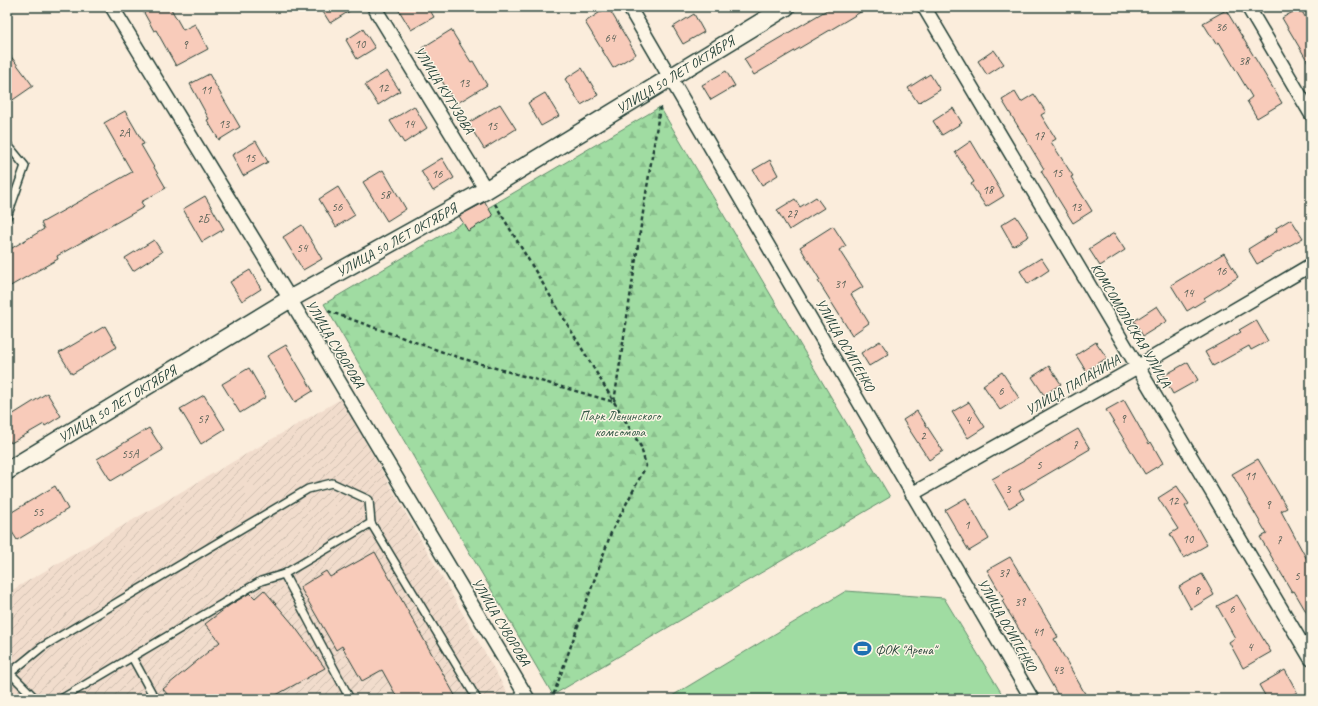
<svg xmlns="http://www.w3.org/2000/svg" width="1318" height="706" font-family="Caveat,sans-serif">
<defs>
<pattern id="industrial-furrows" width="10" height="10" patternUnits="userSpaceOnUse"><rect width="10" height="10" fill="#f1dccc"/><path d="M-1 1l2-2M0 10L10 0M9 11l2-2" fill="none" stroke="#cebeb0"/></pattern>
<pattern id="forest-firs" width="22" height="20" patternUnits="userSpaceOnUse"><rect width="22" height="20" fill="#a0dca2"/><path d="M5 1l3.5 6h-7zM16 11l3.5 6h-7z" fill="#89be8c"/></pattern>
</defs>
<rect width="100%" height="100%" fill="#fbeddc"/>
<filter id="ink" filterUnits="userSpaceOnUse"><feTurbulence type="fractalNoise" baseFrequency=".025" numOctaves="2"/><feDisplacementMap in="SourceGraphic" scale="8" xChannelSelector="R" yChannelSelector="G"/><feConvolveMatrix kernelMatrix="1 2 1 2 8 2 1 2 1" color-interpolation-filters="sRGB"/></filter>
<g filter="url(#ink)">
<path fill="url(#industrial-furrows)" d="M 341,399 L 511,699 L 7,699 L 7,593 Z"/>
<path fill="url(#forest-firs)" stroke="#608c6b" d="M 660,107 L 890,497 L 553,695 L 324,304 Z"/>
<path fill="#a0dca2" stroke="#608c6b" d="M 846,591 L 944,598 L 1005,699 L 667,699 Z"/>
<path fill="#f8cbba" stroke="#1f3d34" d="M 149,7 L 170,7 L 183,30 L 195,24 L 208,49 L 176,66 L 156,30 L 154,31 L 143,11 Z
M 320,7 L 356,7 L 330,23 Z
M 397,7 L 428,7 L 434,17 L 411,30 Z
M 608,7 L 636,54 L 613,68 L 585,22 Z
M 832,7 L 869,7 L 754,75 L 744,59 Z
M 1300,8 L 1311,27 L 1311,67 L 1282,18 Z
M 1226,10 L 1282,103 L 1257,118 L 1247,101 L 1252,97 L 1219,42 L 1216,44 L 1203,23 Z
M 694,14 L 704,32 L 683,44 L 673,27 Z
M 363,29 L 375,48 L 357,59 L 346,40 Z
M 451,30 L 471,62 L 473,61 L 487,85 L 456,104 L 422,48 Z
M 994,50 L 1004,64 L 987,75 L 978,61 Z
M 7,51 L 33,86 L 7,104 Z
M 582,68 L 598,95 L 581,105 L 565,79 Z
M 387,71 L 400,91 L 378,105 L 365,85 Z
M 726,71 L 735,86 L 711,100 L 702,85 Z
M 209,74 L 240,127 L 219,140 L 207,120 L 209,119 L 190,84 Z
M 930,74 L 940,90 L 918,103 L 908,88 Z
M 1015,92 L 1021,102 L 1034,94 L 1046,112 L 1041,115 L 1056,139 L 1051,142 L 1073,176 L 1071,177 L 1092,211 L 1073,223 L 1041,171 L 1044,169 L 1002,100 Z
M 545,93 L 559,116 L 541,126 L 528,103 Z
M 500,104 L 516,129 L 484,149 L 468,123 Z
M 414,106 L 427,128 L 404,143 L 390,121 Z
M 953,108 L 962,123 L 942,135 L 933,121 Z
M 125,111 L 144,144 L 141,145 L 166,188 L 141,202 L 144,207 L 57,256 L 58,259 L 7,288 L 7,251 L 44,229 L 41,223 L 132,172 L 104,123 Z
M 256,141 L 268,162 L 243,176 L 232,155 Z
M 971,141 L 1004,196 L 986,207 L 971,184 L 974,182 L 955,152 Z
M 442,158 L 454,178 L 433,191 L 421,171 Z
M 770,160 L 778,175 L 762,185 L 753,170 Z
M 383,170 L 406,209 L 387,221 L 363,182 Z
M 338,187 L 355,215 L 336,227 L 319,199 Z
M 205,196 L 224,229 L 202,242 L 183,209 Z
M 816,197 L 824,208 L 789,230 L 777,210 L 795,199 L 800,207 Z
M 485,202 L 493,216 L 468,231 L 459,216 Z
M 1016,216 L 1029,236 L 1013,246 L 1001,225 Z
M 1291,219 L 1303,238 L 1257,264 L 1248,249 L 1277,231 L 1276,228 Z
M 302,225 L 322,259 L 303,270 L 283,237 Z
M 833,226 L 846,246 L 839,250 L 863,287 L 851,294 L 869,323 L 852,335 L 818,281 L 820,280 L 800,247 Z
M 1114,233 L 1125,250 L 1100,266 L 1089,249 Z
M 154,240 L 162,252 L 133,271 L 125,258 Z
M 1224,253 L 1238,277 L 1204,298 L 1205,300 L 1187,311 L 1171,285 Z
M 1041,258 L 1049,270 L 1028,284 L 1020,271 Z
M 250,270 L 261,289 L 242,301 L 230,282 Z
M 1157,306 L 1167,321 L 1143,336 L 1134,321 Z
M 1256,320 L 1268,341 L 1251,350 L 1249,346 L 1213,366 L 1205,352 L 1241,332 L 1239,330 Z
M 105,326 L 117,347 L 72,374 L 59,353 Z
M 880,341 L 889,354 L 869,366 L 861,353 Z
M 1096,342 L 1107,358 L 1086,371 L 1076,355 Z
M 286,345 L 313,391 L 295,402 L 267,356 Z
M 1188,362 L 1198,380 L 1173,394 L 1163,376 Z
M 1049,366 L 1061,384 L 1044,395 L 1032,377 Z
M 249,368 L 266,397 L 240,413 L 222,384 Z
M 1002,372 L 1019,398 L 1000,410 L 983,385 Z
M 47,393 L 61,416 L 45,426 L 44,424 L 11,443 L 7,437 L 7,418 Z
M 204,395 L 225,429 L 201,444 L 180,409 Z
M 1124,400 L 1149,444 L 1151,442 L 1163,463 L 1145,474 L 1106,410 Z
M 969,402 L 985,427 L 968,438 L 952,412 Z
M 917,411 L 943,451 L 929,460 L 903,420 Z
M 149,428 L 163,450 L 111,481 L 97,459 Z
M 1078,429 L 1090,449 L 1019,491 L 1024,499 L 1009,508 L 992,479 L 1024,461 L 1024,460 Z
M 1258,459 L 1287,508 L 1281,511 L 1311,567 L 1311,620 L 1294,591 L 1292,592 L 1260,537 L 1267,534 L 1232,474 Z
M 55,486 L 68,509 L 17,540 L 7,524 L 7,515 Z
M 1177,486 L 1189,504 L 1185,506 L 1207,545 L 1184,558 L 1170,534 L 1178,529 L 1158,498 Z
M 966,498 L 989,539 L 969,551 L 945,510 Z
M 375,552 L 457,699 L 398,699 L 382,670 L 362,681 L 342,646 L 336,650 L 300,587 L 326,571 L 330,577 Z
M 1010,557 L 1058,637 L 1054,639 L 1088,699 L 1060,699 L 1033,651 L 1032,651 L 1002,601 L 1004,599 L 987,570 Z
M 1202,574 L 1214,595 L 1191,609 L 1179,587 Z
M 264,590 L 292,623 L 325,668 L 269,699 L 171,699 L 163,689 L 220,642 L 205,624 L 230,605 L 250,593 L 255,598 Z
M 1237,595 L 1271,652 L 1243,668 L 1229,642 L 1235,638 L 1217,606 Z
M 1285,670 L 1297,692 L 1286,699 L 1267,699 L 1259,685 Z"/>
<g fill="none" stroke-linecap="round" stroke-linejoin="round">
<defs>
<path id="service" d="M 7,144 L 25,166 L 7,217
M 371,523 L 477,699
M 132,657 L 261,581 L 284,574
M 36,699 L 10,673 L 42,647 L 308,489 L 332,483 L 369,500 L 371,523 L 284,574 L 350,699
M 61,699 L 132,657 L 155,699"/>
<path id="minor" d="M 112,7 L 290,299 L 528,699
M 374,7 L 486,190
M 629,7 L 1032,699
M 924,7 L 1311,659
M 1248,7 L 1311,114
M 912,494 L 1137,367 L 1311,265"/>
<g id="tertiary">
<path id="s1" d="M 7,471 L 290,299 L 486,190 L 786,7"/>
</g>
</defs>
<use href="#service" stroke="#1f3d34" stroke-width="10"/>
<use href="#minor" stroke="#1f3d34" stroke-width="16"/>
<use href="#tertiary" stroke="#1f3d34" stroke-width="20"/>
<path stroke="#1f3d34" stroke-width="2.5" stroke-dasharray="4 3" stroke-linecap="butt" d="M 495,204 L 641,447 L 646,466 L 611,533 L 552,699
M 328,311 L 457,357 L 614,402 L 644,206 L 660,107"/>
<use href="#service" stroke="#fcf5e5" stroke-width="7"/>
<use href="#minor" stroke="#fcf5e5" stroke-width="13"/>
<use href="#tertiary" stroke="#fcf5e5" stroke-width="17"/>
</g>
</g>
<defs>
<symbol id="stadium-bare" viewBox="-9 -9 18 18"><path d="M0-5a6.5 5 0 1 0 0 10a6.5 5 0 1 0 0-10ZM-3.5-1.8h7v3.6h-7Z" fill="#1f6fb2" stroke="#fcf5e5" stroke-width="2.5" paint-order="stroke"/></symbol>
</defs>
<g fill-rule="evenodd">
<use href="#stadium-bare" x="850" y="636" width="25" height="25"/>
</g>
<g text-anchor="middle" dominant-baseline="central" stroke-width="3" stroke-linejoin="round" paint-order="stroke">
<g font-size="12" fill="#556056">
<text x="1221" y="27">36</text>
<text x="610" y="38">64</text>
<text x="360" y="44">10</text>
<text x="185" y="45">9</text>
<text x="1244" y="61">38</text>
<text x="464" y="83">13</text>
<text x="383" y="88">12</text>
<text x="206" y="90">11</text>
<text x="224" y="124">13</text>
<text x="409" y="124">14</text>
<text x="492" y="126">15</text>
<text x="124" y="133">2А</text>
<text x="1039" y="136">17</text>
<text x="250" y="158">15</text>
<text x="1057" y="173">15</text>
<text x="437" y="174">16</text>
<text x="988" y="190">18</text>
<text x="385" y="195">58</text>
<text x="337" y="207">56</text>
<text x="1076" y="207">13</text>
<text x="792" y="214">27</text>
<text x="203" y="219">2Б</text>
<text x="302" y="248">54</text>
<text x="1221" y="271">16</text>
<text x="840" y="284">31</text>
<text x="1188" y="293">14</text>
<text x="1001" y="391">6</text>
<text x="203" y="419">57</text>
<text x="1123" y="419">9</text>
<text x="968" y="420">4</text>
<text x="923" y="436">2</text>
<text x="1075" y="445">7</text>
<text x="130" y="454">55А</text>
<text x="1039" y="465">5</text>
<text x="1250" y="476">11</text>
<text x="1008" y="489">3</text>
<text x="1173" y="501">12</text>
<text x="1268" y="505">9</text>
<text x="38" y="512">55</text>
<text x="967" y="525">1</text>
<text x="1188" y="539">10</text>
<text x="1279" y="540">7</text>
<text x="1004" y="573">37</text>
<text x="1297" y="576">5</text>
<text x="1197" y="591">8</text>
<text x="1020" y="602">39</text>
<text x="1232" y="609">6</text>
<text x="1038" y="632">41</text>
<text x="1250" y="647">4</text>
<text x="1058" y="670">43</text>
</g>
<g font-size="14" fill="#1f3d34" stroke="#fcf5e5">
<text stroke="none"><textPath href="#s1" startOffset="777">УЛИЦА 50 ЛЕТ ОКТЯБРЯ</textPath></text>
<text transform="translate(444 90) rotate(58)">УЛИЦА КУТУЗОВА</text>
<text stroke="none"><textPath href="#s1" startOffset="453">УЛИЦА 50 ЛЕТ ОКТЯБРЯ</textPath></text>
<text transform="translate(1131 325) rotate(59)">КОМСОМОЛЬСКАЯ УЛИЦА</text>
<text transform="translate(335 344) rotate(59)">УЛИЦА СУВОРОВА</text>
<text transform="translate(845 345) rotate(60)">УЛИЦА ОСИПЕНКО</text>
<text transform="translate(1073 385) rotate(-30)">УЛИЦА ПАПАНИНА</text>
<text stroke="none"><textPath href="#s1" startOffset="129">УЛИЦА 50 ЛЕТ ОКТЯБРЯ</textPath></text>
<text transform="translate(501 622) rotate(59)">УЛИЦА СУВОРОВА</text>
<text transform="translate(1007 625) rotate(60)">УЛИЦА ОСИПЕНКО</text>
</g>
<g font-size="14" fill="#395d4a" stroke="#fcf5e5">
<text x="620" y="415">Парк Ленинского<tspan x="620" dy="16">комсомола</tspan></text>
</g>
<g font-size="14" fill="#1f3d34" stroke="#fcf5e5" text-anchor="start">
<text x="875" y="649">ФОК "Арена"</text>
</g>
</g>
<rect width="1318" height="706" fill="none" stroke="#fcf5e5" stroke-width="24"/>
<rect x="12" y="12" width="1294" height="682" fill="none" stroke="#1f3d34" stroke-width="1.5" filter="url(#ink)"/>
</svg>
